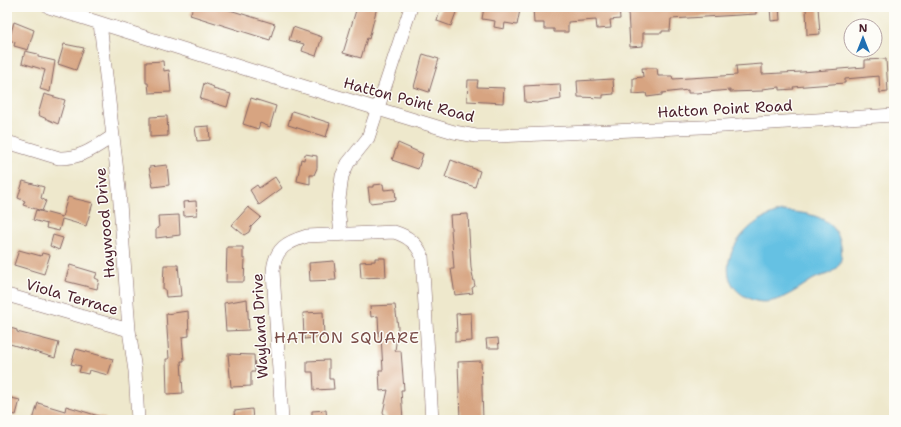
<svg xmlns="http://www.w3.org/2000/svg" width="901" height="427" font-family="'Shantell Sans',sans-serif">
<rect width="100%" height="100%" fill="#fdfcf7"/>
<filter id="ink" filterUnits="userSpaceOnUse"><feTurbulence type="fractalNoise" baseFrequency=".025" numOctaves="2"/><feDisplacementMap in="SourceGraphic" scale="8" xChannelSelector="R" yChannelSelector="G"/><feConvolveMatrix kernelMatrix="1 2 1 2 8 2 1 2 1" color-interpolation-filters="sRGB"/></filter>
<filter id="wash" filterUnits="userSpaceOnUse"><feTurbulence type="fractalNoise" baseFrequency=".012" numOctaves="4" result="noise"/><feDisplacementMap in="SourceGraphic" scale="16" xChannelSelector="R" yChannelSelector="G"/><feGaussianBlur stdDeviation="0.9" result="paint"/><feColorMatrix in="noise" values="0 0 0 0 0 0 0 0 0 0 0 0 0 0 0 0 0 1.4 0 .05"/><feComposite in="paint" operator="in"/></filter>
<g filter="url(#wash)">
<rect width="100%" height="100%" fill="#eee8cc"/>
<path fill="#65c1e3" stroke="#587087" d="M 782,211 C 807,213 836,215 841,246 C 842,252 842,261 838,266 C 829,277 822,274 812,280 C 793,292 771,310 748,298 C 717,283 727,249 747,230 C 757,220 769,215 782,211 Z"/>
<g id="blocks">
<path fill="#d7a481" d="M 193,7 L 220,7 L 275,24 L 270,40 L 190,15 Z
M 357,7 L 377,7 L 369,39 L 367,38 L 361,58 L 343,53 Z
M 441,7 L 458,7 L 451,26 L 437,21 Z
M 484,7 L 503,7 L 520,10 L 517,25 L 505,23 L 504,29 L 494,27 L 495,21 L 482,19 Z
M 619,7 L 620,19 L 610,20 L 611,28 L 597,29 L 596,20 L 568,22 L 568,32 L 554,32 L 554,29 L 544,29 L 544,23 L 534,23 L 533,8 Z
M 681,7 L 756,7 L 756,14 L 671,19 L 670,31 L 662,31 L 662,33 L 643,33 L 643,46 L 630,47 L 628,11 Z
M 770,7 L 779,7 L 780,20 L 771,21 Z
M 806,7 L 818,7 L 820,34 L 807,35 Z
M 14,22 L 34,30 L 28,50 L 14,46 L 15,42 L 9,40 Z
M 293,27 L 322,37 L 316,56 L 302,51 L 304,44 L 289,40 Z
M 64,44 L 84,48 L 76,70 L 58,64 Z
M 25,51 L 38,54 L 38,57 L 55,61 L 50,92 L 40,89 L 45,70 L 22,63 Z
M 423,54 L 439,59 L 429,92 L 414,87 Z
M 886,59 L 888,92 L 880,93 L 879,76 L 845,79 L 845,83 L 793,87 L 794,89 L 780,90 L 780,87 L 762,89 L 762,91 L 730,92 L 730,90 L 696,93 L 688,93 L 688,90 L 662,93 L 662,95 L 647,97 L 646,93 L 633,94 L 633,78 L 643,77 L 642,68 L 657,68 L 658,76 L 672,76 L 673,79 L 737,75 L 736,66 L 762,64 L 762,74 L 802,72 L 865,67 L 865,60 Z
M 163,61 L 164,71 L 169,70 L 171,92 L 149,93 L 148,83 L 146,83 L 146,62 Z
M 613,79 L 614,94 L 603,95 L 603,98 L 578,97 L 577,81 Z
M 468,80 L 478,80 L 477,87 L 504,88 L 503,103 L 467,101 Z
M 204,83 L 214,87 L 213,89 L 231,94 L 227,107 L 200,99 Z
M 560,84 L 561,99 L 537,103 L 525,102 L 524,86 Z
M 44,94 L 65,100 L 58,124 L 38,115 Z
M 251,98 L 276,106 L 270,127 L 260,123 L 258,129 L 243,124 Z
M 292,111 L 330,123 L 326,137 L 288,125 Z
M 167,116 L 168,136 L 150,137 L 150,117 Z
M 209,126 L 210,140 L 197,141 L 195,127 Z
M 398,143 L 423,154 L 418,169 L 392,160 Z
M 305,154 L 317,156 L 317,168 L 314,175 L 310,175 L 310,184 L 297,181 L 301,159 L 304,160 Z
M 451,160 L 480,171 L 475,187 L 445,177 Z
M 167,165 L 169,185 L 153,187 L 149,167 Z
M 275,177 L 282,188 L 259,205 L 250,190 L 257,185 L 259,188 Z
M 23,181 L 44,187 L 41,198 L 46,201 L 42,211 L 23,205 L 25,201 L 18,198 Z
M 383,184 L 384,190 L 395,189 L 396,200 L 370,203 L 368,187 L 373,187 L 373,185 Z
M 68,197 L 93,203 L 86,226 L 62,219 L 59,231 L 46,228 L 47,224 L 33,220 L 36,210 L 62,217 Z
M 196,201 L 197,215 L 184,216 L 183,202 Z
M 248,207 L 261,217 L 251,227 L 249,232 L 244,235 L 232,225 Z
M 468,214 L 471,268 L 475,286 L 472,288 L 473,293 L 455,295 L 451,269 L 454,269 L 450,215 Z
M 179,215 L 180,235 L 156,238 L 156,229 L 159,228 L 158,216 Z
M 53,235 L 63,238 L 59,250 L 50,246 Z
M 227,247 L 243,247 L 243,259 L 245,259 L 244,282 L 226,282 Z
M 19,250 L 41,256 L 42,253 L 50,255 L 44,274 L 14,265 Z
M 375,258 L 385,258 L 386,277 L 361,278 L 360,262 L 375,261 Z
M 334,261 L 336,280 L 310,281 L 309,263 Z
M 70,265 L 97,273 L 95,278 L 99,280 L 97,289 L 65,281 Z
M 164,265 L 178,265 L 181,296 L 166,297 L 165,289 L 163,289 Z
M 247,299 L 249,330 L 226,331 L 224,303 Z
M 395,305 L 398,327 L 395,351 L 401,351 L 404,390 L 401,390 L 403,420 L 387,420 L 383,412 L 388,390 L 380,391 L 379,370 L 383,370 L 381,336 L 379,336 L 378,316 L 371,317 L 370,306 Z
M 188,311 L 189,336 L 182,337 L 184,361 L 181,361 L 183,393 L 167,394 L 166,359 L 169,359 L 166,314 Z
M 323,312 L 324,337 L 304,339 L 303,313 Z
M 471,313 L 472,341 L 455,342 L 455,332 L 457,332 L 456,314 Z
M 7,327 L 17,330 L 17,332 L 59,343 L 55,358 L 7,343 Z
M 498,338 L 499,348 L 487,348 L 486,339 Z
M 76,349 L 113,359 L 108,375 L 89,370 L 88,374 L 79,372 L 81,366 L 71,364 Z
M 228,354 L 254,355 L 255,372 L 251,372 L 251,386 L 231,387 Z
M 329,360 L 329,379 L 333,379 L 334,389 L 314,390 L 313,372 L 307,372 L 307,361 Z
M 481,361 L 483,420 L 460,420 L 458,362 Z
M 7,397 L 20,400 L 16,415 L 7,413 Z
M 38,403 L 65,411 L 66,406 L 105,418 L 105,420 L 33,420 Z
M 252,409 L 253,420 L 235,420 L 234,411 Z
M 326,410 L 327,420 L 312,420 L 312,411 Z"/>
</g>
</g>
<g filter="url(#ink)">
<use href="#blocks" fill-opacity="0" stroke="#836563" stroke-width="1"/>
<g fill="none" stroke-linecap="round" stroke-linejoin="round">
<defs>
<path id="minor" d="M 49,7 L 259,73 L 454,132 L 476,136 L 498,136 L 724,126 L 894,115
M 100,23 L 119,189 L 129,330 L 135,371 L 138,420
M 7,142 L 59,158 C 81,159 96,147 113,136
M 341,234 L 338,207 L 342,176 L 348,163 L 368,138 L 411,7
M 7,295 L 129,330
M 282,420 L 273,271 C 275,248 287,242 307,236 L 394,232 C 408,236 417,243 422,256 L 432,420"/>
</defs>
<use href="#minor" stroke="#836563" stroke-width="14"/>
<use href="#minor" stroke="#fff" stroke-width="13"/>
</g>
</g>
<g text-anchor="middle" dominant-baseline="central" stroke-width="3" stroke-linejoin="round" paint-order="stroke">
<g font-size="15" fill="#4a1f2b" stroke="#fdfcf7">
<text transform="translate(409 100) rotate(15)">Hatton Point Road</text>
<text transform="translate(725 109) rotate(-3)">Hatton Point Road</text>
<text transform="translate(105 223) rotate(-95)">Haywood Drive</text>
<text transform="translate(72 297) rotate(16)">Viola Terrace</text>
<text transform="translate(260 326) rotate(-93)">Wayland Drive</text>
</g>
<g font-size="16" letter-spacing="1" fill="#7b4e49" stroke="#fdfcf7">
<text x="347" y="337">HATTON SQUARE</text>
</g>
</g>
<rect width="901" height="427" fill="none" stroke="#fdfcf7" stroke-width="24"/>
<g transform="translate(863 38)"><circle r="19" fill="#fdfcf7" stroke="#b5a4a5"/>
<path d="M0-3L7 15L0 10L-7 15Z" fill="#1f6fb2"/>
<text y="-6" font-size="11" font-weight="bold" text-anchor="middle" fill="#4a1f2b">N</text>
</g>
</svg>
